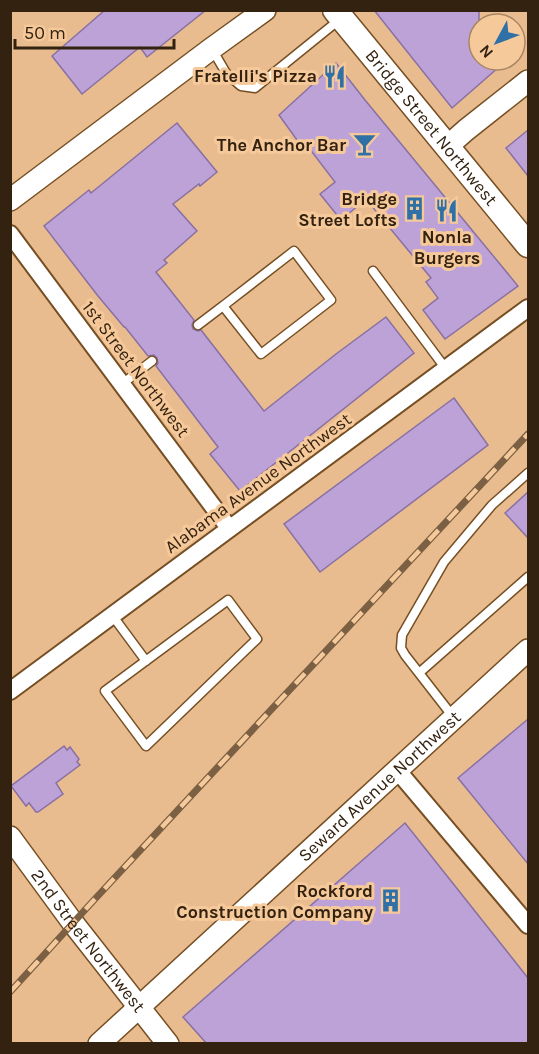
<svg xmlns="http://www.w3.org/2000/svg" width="539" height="1054" font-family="Karla,sans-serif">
<rect width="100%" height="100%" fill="#e9bc8f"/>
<path fill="#bca2d6" stroke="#8970a2" stroke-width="1.5" d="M 105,10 L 206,10 L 147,57 L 140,47 L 82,94 L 52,56 Z
M 374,10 L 479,10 L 479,60 L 507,60 L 452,108 Z
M 336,63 L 365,100 L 518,286 L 445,339 L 423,310 L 438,298 L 426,282 L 431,278 L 366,199 L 341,220 L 320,194 L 335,182 L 306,144 L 302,147 L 279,115 Z
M 177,123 L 217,172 L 200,186 L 199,184 L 173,204 L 197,231 L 164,260 L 167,263 L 156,272 L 194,320 L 192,325 L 193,329 L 198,331 L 201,330 L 264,411 L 336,354 L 386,317 L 414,353 L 240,491 L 210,454 L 218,447 L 156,366 L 158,363 L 157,358 L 154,355 L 148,356 L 125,327 L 124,327 L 98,296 L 44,226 L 89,190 L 91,193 Z
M 528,130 L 528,176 L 506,148 Z
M 454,398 L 488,445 L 320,572 L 284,524 Z
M 528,492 L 528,538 L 505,513 Z
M 528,719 L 528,864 L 458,778 Z
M 64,746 L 67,750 L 70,747 L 79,759 L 77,762 L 80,765 L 56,783 L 63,794 L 38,812 L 36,812 L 29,803 L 26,806 L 11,786 Z
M 405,823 L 528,978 L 528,1044 L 207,1044 L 183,1017 Z"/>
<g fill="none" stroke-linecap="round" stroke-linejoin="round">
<defs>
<path id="service" d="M 212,49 L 226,73 L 241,86 L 255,88 L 339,20
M 294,251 L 331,300 L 261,354 L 223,306 Z
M 373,271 L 446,369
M 198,325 L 223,306
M 122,384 L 152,361
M 228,600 L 257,639 L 146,746 L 105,691 Z
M 112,615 L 146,661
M 419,673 L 528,577
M 454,718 L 405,655 L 401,648 L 402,635 L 444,562 L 492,505 L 528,473"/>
<path id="minor" d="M 10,234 L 229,528
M 10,691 L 528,308
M 397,770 L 528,925"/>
<g id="tertiary">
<path d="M 448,146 L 466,130 L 528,81"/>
<path d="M 10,200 L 211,49 L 265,10"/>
<path id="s1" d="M 10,837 L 73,923 L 168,1044"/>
<path id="s2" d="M 99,1044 L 528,650"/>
</g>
<g id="secondary">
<path id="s3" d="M 335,10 L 528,245"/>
</g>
</defs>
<use href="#service" stroke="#754f23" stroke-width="11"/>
<use href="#minor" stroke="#754f23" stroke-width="20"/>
<use href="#tertiary" stroke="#754f23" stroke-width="24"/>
<use href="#secondary" stroke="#754f23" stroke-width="27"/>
<use href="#service" stroke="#fff" stroke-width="8"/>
<use href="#minor" stroke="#fff" stroke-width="16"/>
<use href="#tertiary" stroke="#fff" stroke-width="21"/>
<use href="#secondary" stroke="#fff" stroke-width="24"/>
<defs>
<path id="rail" d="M 10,992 L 94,900 L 528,434"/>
</defs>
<use href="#rail" stroke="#7c6043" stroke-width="7"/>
<use href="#rail" stroke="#f6c99b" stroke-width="4.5" stroke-dasharray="14" stroke-linecap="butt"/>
</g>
<defs>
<symbol id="restaurant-bare" viewBox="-9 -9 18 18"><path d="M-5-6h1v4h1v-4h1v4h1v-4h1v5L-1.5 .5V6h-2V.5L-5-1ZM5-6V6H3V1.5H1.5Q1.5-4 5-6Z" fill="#2f70a6" stroke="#f6c99b" stroke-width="2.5" paint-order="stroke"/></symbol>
<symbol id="bar-bare" viewBox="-9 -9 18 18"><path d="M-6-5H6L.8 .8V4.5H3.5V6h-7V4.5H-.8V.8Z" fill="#2f70a6" stroke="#f6c99b" stroke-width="2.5" paint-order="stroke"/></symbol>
<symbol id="building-bare" viewBox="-9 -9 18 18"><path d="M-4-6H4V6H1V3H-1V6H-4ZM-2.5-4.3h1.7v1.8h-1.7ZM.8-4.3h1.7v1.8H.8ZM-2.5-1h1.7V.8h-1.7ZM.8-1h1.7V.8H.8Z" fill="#2f70a6" stroke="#f6c99b" stroke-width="2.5" paint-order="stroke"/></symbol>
</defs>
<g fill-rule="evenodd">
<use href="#restaurant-bare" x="318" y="60" width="33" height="33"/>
<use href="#bar-bare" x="348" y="128" width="33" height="33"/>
<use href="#building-bare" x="398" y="192" width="33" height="33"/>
<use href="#restaurant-bare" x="430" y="194" width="33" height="33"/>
<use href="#building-bare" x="374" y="884" width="33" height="33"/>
</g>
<g text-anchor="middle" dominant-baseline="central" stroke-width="6" stroke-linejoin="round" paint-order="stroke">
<g font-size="18" font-weight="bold" fill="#332210" stroke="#f6c99b" text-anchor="end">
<text x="317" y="76">Fratelli's Pizza</text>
<text x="346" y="145">The Anchor Bar</text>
<text x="397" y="199">Bridge<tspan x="397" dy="21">Street Lofts</tspan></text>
<text x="447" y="237" text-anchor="middle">Nonla<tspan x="447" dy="21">Burgers</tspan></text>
<text x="373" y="891">Rockford<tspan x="373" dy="21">Construction Company</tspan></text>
</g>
<g font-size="18" fill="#332210" stroke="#f6c99b">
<text stroke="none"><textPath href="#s3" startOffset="152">Bridge Street Northwest</textPath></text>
<text transform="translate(136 369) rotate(53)">1st Street Northwest</text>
<text transform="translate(258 483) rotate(-36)">Alabama Avenue Northwest</text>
<text stroke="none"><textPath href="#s2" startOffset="381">Seward Avenue Northwest</textPath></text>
<text stroke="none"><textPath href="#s1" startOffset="130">2nd Street Northwest</textPath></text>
</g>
</g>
<rect width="539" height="1054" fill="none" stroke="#332210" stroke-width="24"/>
<g transform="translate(497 42) rotate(229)"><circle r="28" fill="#f6c99b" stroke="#a88663" stroke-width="1.5"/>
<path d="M0-4.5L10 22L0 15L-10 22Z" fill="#2f70a6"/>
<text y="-9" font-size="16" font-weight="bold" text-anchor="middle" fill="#332210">N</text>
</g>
<path d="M15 39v9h159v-9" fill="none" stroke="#332210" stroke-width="3"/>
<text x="24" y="39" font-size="18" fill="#332210" stroke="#f6c99b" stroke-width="4.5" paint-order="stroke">50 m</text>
</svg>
